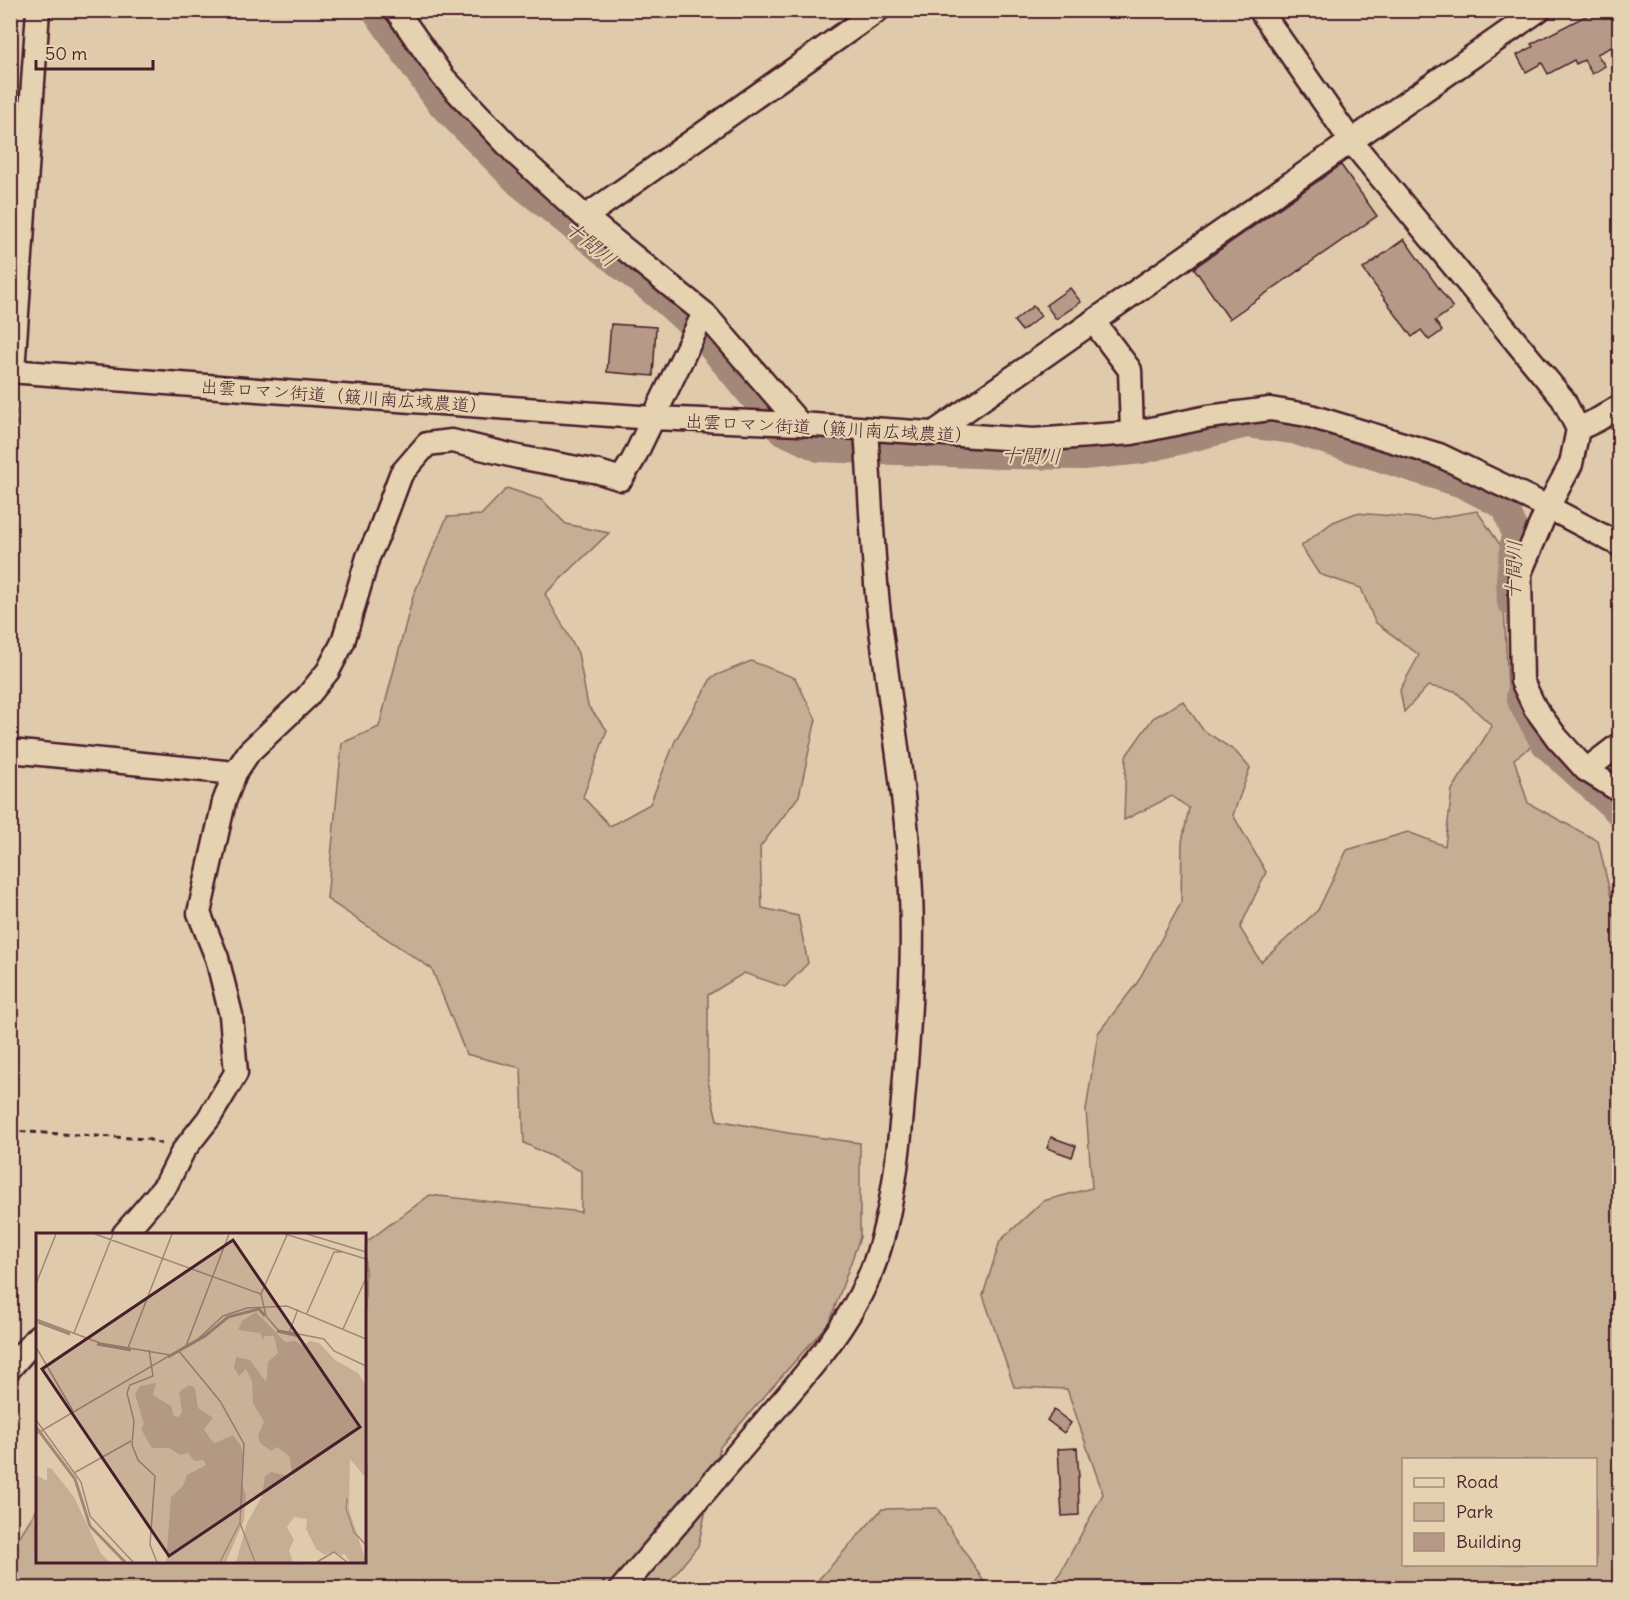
<svg xmlns="http://www.w3.org/2000/svg" width="1630" height="1599" font-family="Delius,'Klee One',sans-serif">
<rect width="100%" height="100%" fill="#dfcbab"/>
<filter id="ink" filterUnits="userSpaceOnUse"><feTurbulence type="fractalNoise" baseFrequency=".0167" numOctaves="2"/><feDisplacementMap in="SourceGraphic" scale="12" xChannelSelector="R" yChannelSelector="G"/><feConvolveMatrix kernelMatrix="1 2 1 2 8 2 1 2 1" color-interpolation-filters="sRGB"/></filter>
<g filter="url(#ink)">
<path fill="#c6ae95" stroke="#886660" stroke-width="1.5" fill-rule="evenodd" d="M 507,488 L 542,500 L 566,524 L 609,533 L 545,594 L 578,653 L 588,706 L 607,730 L 583,797 L 610,826 L 650,804 L 675,741 L 712,677 L 751,661 L 795,678 L 816,719 L 799,796 L 760,847 L 762,908 L 798,916 L 808,963 L 785,987 L 744,973 L 708,995 L 708,1081 L 717,1120 L 788,1133 L 860,1143 L 860,1237 L 830,1321 L 720,1447 L 698,1546 L 664,1588 L 11,1588 L 10,1551 L 37,1509 L 38,1562 L 364,1562 L 365,1243 L 430,1195 L 581,1212 L 581,1171 L 524,1143 L 521,1068 L 466,1054 L 432,969 L 327,899 L 342,743 L 379,727 L 413,596 L 447,517 L 481,515 Z
M 1477,511 L 1501,546 L 1508,686 L 1536,743 L 1514,759 L 1528,803 L 1598,841 L 1611,897 L 1619,897 L 1619,1588 L 1052,1588 L 1103,1494 L 1067,1389 L 1014,1387 L 983,1295 L 1000,1241 L 1043,1201 L 1092,1188 L 1086,1110 L 1098,1033 L 1137,983 L 1181,903 L 1182,842 L 1189,808 L 1172,796 L 1124,820 L 1126,756 L 1153,718 L 1183,701 L 1203,730 L 1235,751 L 1250,768 L 1233,815 L 1266,872 L 1240,928 L 1261,962 L 1318,910 L 1347,850 L 1408,832 L 1445,846 L 1452,790 L 1492,726 L 1455,691 L 1428,686 L 1404,712 L 1400,690 L 1419,655 L 1375,622 L 1361,588 L 1319,574 L 1301,546 L 1333,522 L 1356,513 L 1431,519 ZM 1404,1460 L 1596,1460 L 1596,1564 L 1404,1564 Z
M 937,1508 L 988,1588 L 811,1588 L 882,1509 Z"/>
<g fill="none" stroke-linecap="round" stroke-linejoin="round">
<path stroke="#a38778" stroke-width="28" d="M 375,10 L 440,103 L 518,182 L 665,301 L 700,333 L 781,430 L 819,448 L 1001,455 L 1083,456 L 1142,450 L 1247,424 L 1293,430 L 1462,484 L 1505,506 L 1515,532 L 1510,580 L 1511,602
M 1520,695 L 1522,703 L 1545,744 L 1620,813"/>
</g>
<path fill="#b69a87" stroke="#4a1f2b" stroke-width="1.5" d="M 1597,10 L 1620,10 L 1620,43 L 1597,54 L 1605,66 L 1592,74 L 1584,60 L 1576,64 L 1574,60 L 1548,74 L 1542,63 L 1526,72 L 1517,55 L 1533,47 L 1531,44 Z
M 1341,165 L 1377,216 L 1229,319 L 1194,268 Z
M 1404,239 L 1453,308 L 1435,321 L 1442,331 L 1429,340 L 1421,330 L 1412,337 L 1363,269 Z
M 1070,288 L 1081,302 L 1056,319 L 1046,305 Z
M 1033,306 L 1041,316 L 1022,331 L 1014,321 Z
M 611,324 L 656,327 L 653,376 L 607,372 Z
M 1051,1137 L 1076,1146 L 1072,1157 L 1047,1148 Z
M 1054,1410 L 1071,1423 L 1064,1433 L 1047,1420 Z
M 1077,1448 L 1079,1477 L 1078,1477 L 1079,1515 L 1062,1516 L 1058,1449 Z"/>
<g fill="none" stroke-linecap="round" stroke-linejoin="round">
<defs>
<path id="minor" d="M 396,10 L 443,77 L 517,155 L 585,217 L 704,313 L 800,424
M 1260,10 L 1351,141 L 1563,399 L 1578,429 L 1571,464 L 1548,507 L 1520,573 L 1522,681 L 1535,708 L 1557,738 L 1586,770 L 1620,791
M 585,217 L 878,10
M 1093,321 L 1130,370 L 1132,433
M 10,371 L 271,391 L 653,418 L 800,424 L 1033,440 L 1132,433 L 1208,417 L 1270,409 L 1307,415 L 1439,455 L 1548,507 L 1620,545
M 13,371 L 38,10
M 1578,429 L 1599,419 L 1620,406
M 932,434 L 1539,10
M 10,751 L 235,773
M 1586,770 L 1620,744
M 124,1234 L 166,1185 L 183,1151 L 209,1118 L 236,1073 L 231,1015 L 217,958 L 199,913 L 224,802 L 235,773 L 249,752 L 307,697 L 328,671 L 343,642 L 368,557 L 379,533 L 401,474 L 427,444 L 452,441 L 518,457 L 599,472 L 621,479 L 633,460 L 704,313
M 10,1368 L 38,1336
M 622,1588 C 668,1534 714,1480 761,1426 C 800,1380 843,1335 868,1279 C 891,1229 899,1155 903,1100 C 909,1031 914,962 911,893 C 907,796 889,701 878,605 C 872,546 870,487 866,429"/>
</defs>
<use href="#minor" stroke="#4a1f2b" stroke-width="27"/>
<path stroke="#4a1f2b" stroke-width="3" stroke-dasharray="6 4.5" stroke-linecap="butt" d="M 10,531 C 15,484 16,438 14,391
M 10,1131 L 147,1139 L 165,1145"/>
<use href="#minor" stroke="#e5d2b0" stroke-width="22"/>
</g>
</g>
<g text-anchor="middle" dominant-baseline="central" stroke-width="4.5" stroke-linejoin="round" paint-order="stroke">
<g font-size="18" fill="#4a1f2b" stroke="#e5d2b0">
<text transform="translate(344 396) rotate(4)">出雲ロマン街道（簸川南広域農道）</text>
<text transform="translate(829 428) rotate(3)">出雲ロマン街道（簸川南広域農道）</text>
</g>
<g font-size="20" font-style="italic" fill="#60393e" stroke="#e5d2b0">
<text transform="translate(591 243) rotate(40)">十間川</text>
<text transform="translate(1031 455) rotate(2)">十間川</text>
<text transform="translate(1513 570) rotate(-88)">十間川</text>
</g>
</g>
<g transform="translate(36 1233)">
<rect width="330" height="330" fill="#dfcbab"/>
<path d="M 220,79 L 249,109 L 260,108 L 266,113 L 274,108 L 283,110 L 299,127 L 322,140 L 330,153 L 330,245 L 314,226 L 313,276 L 330,329 L 314,329 L 308,320 L 306,323 L 298,319 L 289,322 L 280,316 L 270,296 L 271,286 L 258,284 L 251,294 L 258,307 L 253,317 L 257,329 L 200,329 L 211,290 L 226,263 L 229,243 L 235,239 L 256,244 L 254,224 L 241,214 L 235,218 L 224,210 L 222,202 L 228,189 L 217,170 L 216,148 L 210,136 L 203,143 L 198,135 L 200,124 L 214,127 L 230,149 L 232,129 L 242,120 L 238,103 L 228,103 L 227,108 L 224,100 L 202,97 L 206,88 ZM 120,150 L 117,162 L 135,173 L 138,183 L 143,184 L 146,179 L 143,159 L 153,152 L 159,155 L 162,175 L 177,185 L 168,196 L 175,207 L 179,210 L 197,202 L 205,213 L 208,225 L 205,249 L 210,262 L 208,287 L 190,329 L 130,329 L 135,264 L 147,253 L 151,242 L 170,232 L 167,227 L 158,228 L 152,220 L 144,222 L 133,215 L 116,215 L 105,196 L 108,191 L 99,161 L 104,153 ZM 11,235 L 15,235 L 38,264 L 65,321 L 74,329 L 0,329 L 0,242 L 11,248 Z" fill="#c6ae95"/>
<path fill="none" stroke="#a38778" stroke-width="3" d="M 2,89 L 34,101M 241,98 L 263,103M 61,111 L 95,117M 132,124 L 169,103 L 192,84 L 223,76 L 229,83M 0,194 L 39,246 L 54,293 L 89,329"/>
<path fill="none" stroke="#a38678" stroke-width="1.5" d="M 59,1 L 225,61M 249,1 L 330,26M 271,1 L 330,19M 251,2 L 225,61 L 230,83 L 242,97 L 288,106 L 298,118 L 330,133M 0,51 L 20,1M 271,80 L 298,19 L 306,19M 0,86 L 64,110 L 134,122M 307,96 L 330,45M 38,100 L 77,1M 253,100 L 262,76M 150,113 L 193,1M 0,114 L 37,178M 92,115 L 136,1M 113,117 L 117,143 L 94,152 L 91,160 L 98,188 L 96,212 L 102,227 L 119,243 L 114,312 L 121,329M 142,117 L 184,168 L 208,211 L 204,290 L 219,329M 0,187 L 45,249 L 54,283 L 97,329M 0,201 L 162,106 L 187,83 L 211,75 L 251,73 L 330,106M 38,240 L 95,208M 311,265 L 310,276 L 318,299 L 330,312M 184,329 L 204,290M 281,329 L 298,319 L 311,329"/>
<path fill="#4a1f2b" fill-opacity="0.15" stroke="#4a1f2b" stroke-width="3" d="M 197,7 L 324,194 L 133,323 L 6,136 Z"/>
<rect width="330" height="330" fill="none" stroke="#4a1f2b" stroke-width="3"/>
</g>
<rect width="1630" height="1599" fill="none" stroke="#e5d2b0" stroke-width="36"/>
<rect x="18" y="18" width="1594" height="1563" fill="none" stroke="#4a1f2b" stroke-width="2" filter="url(#ink)"/>
<rect x="1402" y="1458" width="195" height="108" fill="#e5d2b0" stroke="#a78a7b" stroke-width="1.5"/>
<rect x="1414" y="1478" width="30" height="9" fill="#e5d2b0" stroke="#a78a7b" stroke-width="1.5"/>
<text x="1456" y="1488" font-size="18" fill="#4a1f2b">Road</text>
<rect x="1414" y="1503" width="30" height="18" fill="#c6ae95" stroke="#a78a7b" stroke-width="1.5"/>
<text x="1456" y="1518" font-size="18" fill="#4a1f2b">Park</text>
<rect x="1414" y="1533" width="30" height="18" fill="#b69a87" stroke="#a78a7b" stroke-width="1.5"/>
<text x="1456" y="1548" font-size="18" fill="#4a1f2b">Building</text>
<path d="M36 60v9h117v-9" fill="none" stroke="#4a1f2b" stroke-width="3"/>
<text x="45" y="60" font-size="18" fill="#4a1f2b" stroke="#e5d2b0" stroke-width="4.5" paint-order="stroke">50 m</text>
</svg>
